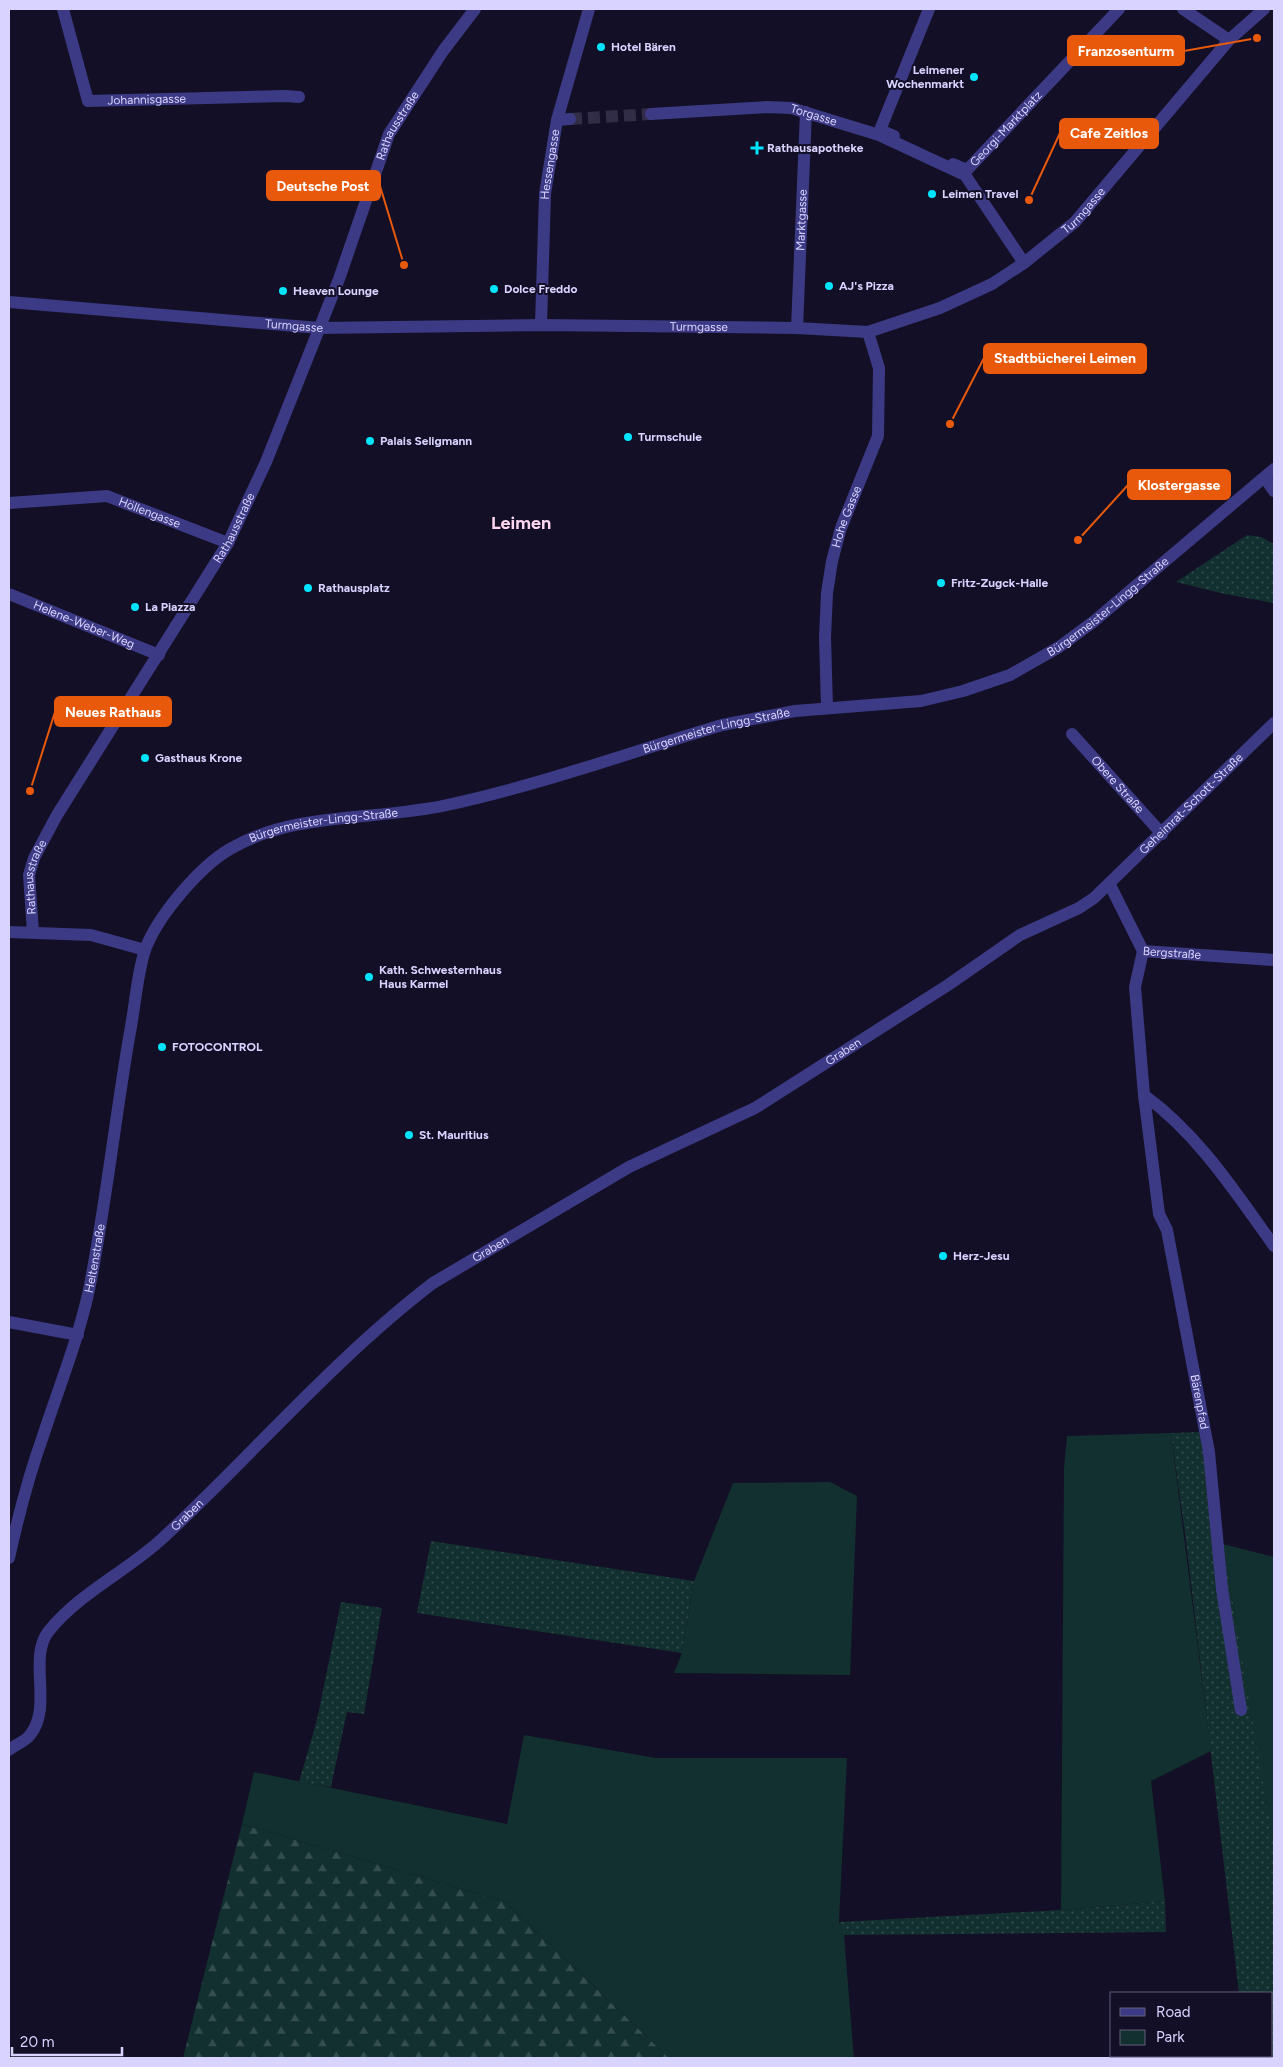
<svg xmlns="http://www.w3.org/2000/svg" width="1283" height="2067" font-family="Figtree,sans-serif">
<defs>
<pattern id="grass-dots" width="8" height="8" patternUnits="userSpaceOnUse" patternTransform="scale(1.25)"><rect width="8" height="8" fill="#12302f"/><path d="M2 2h.1M6 6h.1" fill="none" stroke="#344d4e" stroke-width="1.8" stroke-linecap="round"/></pattern>
<pattern id="forest-firs" width="22" height="20" patternUnits="userSpaceOnUse" patternTransform="scale(1.25)"><rect width="22" height="20" fill="#12302f"/><path d="M5 1l3.5 6h-7zM16 11l3.5 6h-7z" fill="#344d4e"/></pattern>
</defs>
<rect width="100%" height="100%" fill="#130f26"/>
<path fill="url(#grass-dots)" d="M 1247,535 L 1261,537 L 1274,544 L 1274,603 L 1225,594 L 1176,582 Z
M 1199,1432 L 1223,1544 L 1274,1842 L 1274,2058 L 1245,2058 L 1245,2056 L 1272,2056 L 1272,1993 L 1239,1993 L 1186,1541 L 1171,1433 Z
M 431,1541 L 694,1581 L 682,1653 L 417,1613 Z
M 341,1602 L 382,1608 L 364,1714 L 347,1712 L 331,1787 L 299,1782 L 317,1720 Z
M 1165,1901 L 1166,1932 L 844,1935 L 839,1922 L 1061,1910 Z"/>
<path fill="url(#forest-firs)" d="M 242,1824 L 506,1902 L 669,2058 L 183,2058 Z"/>
<path fill="#12302f" d="M 1171,1433 L 1211,1751 L 1151,1781 L 1165,1901 L 1061,1910 L 1064,1468 L 1067,1436 Z
M 830,1482 L 857,1496 L 850,1675 L 674,1673 L 682,1653 L 694,1581 L 733,1483 Z
M 1223,1544 L 1274,1557 L 1274,1842 L 1273,1842 Z
M 524,1735 L 656,1758 L 847,1758 L 839,1922 L 844,1935 L 854,2058 L 669,2058 L 506,1902 L 242,1824 L 254,1772 L 507,1824 Z"/>
<g fill="none" stroke-linecap="round" stroke-linejoin="round">
<path stroke="#312d47" stroke-width="12" stroke-dasharray="12 6" stroke-linecap="butt" d="M 570,119 L 651,114"/>
<g stroke="#3d3a85" stroke-width="12">
<path d="M 1183,9 L 1229,40"/>
<path d="M 894,136 L 880,130 L 929,9"/>
<path id="s1" d="M 953,164 L 967,170 L 1119,9"/>
</g>
<g stroke="#3d3a85" stroke-width="12">
<path id="s2" d="M 63,9 L 88,101 L 286,96 L 299,97"/>
<path id="s3" d="M 651,114 L 767,107 L 791,108 L 879,135 L 965,175 L 1024,263"/>
<path d="M 557,120 L 570,119"/>
<path id="s4" d="M 9,302 L 319,328 L 541,325 L 797,328 L 868,332 L 940,308 L 992,284 L 1024,263 L 1075,222 L 1229,40 L 1264,9"/>
<path id="s5" d="M 541,325 L 545,194 L 557,120 L 589,9"/>
<path id="s6" d="M 797,328 L 806,112"/>
<path d="M 1265,478 L 1274,491"/>
<path id="s7" d="M 9,503 L 107,496 L 228,543"/>
<path id="s8" d="M 9,594 L 159,655"/>
<path id="s9" d="M 827,708 L 825,637 L 827,593 L 832,561 L 841,528 L 878,436 L 879,368 L 868,332"/>
<path id="s10" d="M 1072,734 L 1162,834"/>
<path d="M 1110,885 L 1143,951"/>
<path d="M 9,932 L 91,935 L 145,950"/>
<path id="s11" d="M 33,932 L 29,875 L 34,858 L 57,815 L 228,543 L 266,462 L 339,279 L 389,134 L 443,51 L 475,9"/>
<path id="s12" d="M 1143,951 L 1135,987 L 1144,1095 L 1159,1214 L 1167,1230 L 1209,1452 L 1222,1589 L 1241,1710"/>
<path id="s13" d="M 1143,951 L 1274,960"/>
<path d="M 1144,1095 C 1198,1134 1236,1193 1274,1246"/>
<path d="M 9,1322 L 78,1335"/>
<path id="s14" d="M 9,1750 C 15,1745 26,1741 30,1735 C 53,1707 28,1659 48,1632 C 80,1592 128,1571 164,1537 C 254,1453 335,1358 433,1283 L 629,1167 L 755,1108 L 948,985 L 1020,935 L 1079,908 L 1094,898 L 1274,723"/>
</g>
<path stroke="#3d3a85" stroke-width="12" id="s15" d="M 9,1558 C 18,1517 29,1475 43,1436 C 59,1387 78,1340 89,1290 C 106,1205 115,1118 130,1032 C 135,1007 137,974 145,950 C 157,917 199,867 230,849 C 294,811 376,821 447,805 C 540,785 631,752 722,725 L 795,711 L 921,701 L 963,691 L 1010,675 L 1059,647 L 1093,622 L 1274,469"/>
</g>
<g fill="#00e5ff" stroke="#130f26" stroke-width="2">
<circle cx="601" cy="47" r="5"/>
<circle cx="974" cy="77" r="5"/>
<path d="M754.5 140.5h5v5h5v5h-5v5h-5v-5h-5v-5h5z"/>
<circle cx="932" cy="194" r="5"/>
<circle cx="829" cy="286" r="5"/>
<circle cx="494" cy="289" r="5"/>
<circle cx="283" cy="291" r="5"/>
<circle cx="628" cy="437" r="5"/>
<circle cx="370" cy="441" r="5"/>
<circle cx="941" cy="583" r="5"/>
<circle cx="308" cy="588" r="5"/>
<circle cx="135" cy="607" r="5"/>
<circle cx="145" cy="758" r="5"/>
<circle cx="369" cy="977" r="5"/>
<circle cx="162" cy="1047" r="5"/>
<circle cx="409" cy="1135" r="5"/>
<circle cx="943" cy="1256" r="5"/>
</g>
<g text-anchor="middle" dominant-baseline="central" stroke-width="4" stroke-linejoin="round" paint-order="stroke">
<g font-size="12" font-weight="bold" fill="#d9d4ff" stroke="#130f26" text-anchor="start">
<text x="611" y="47">Hotel Bären</text>
<text x="964" y="70" text-anchor="end">Leimener<tspan x="964" dy="14">Wochenmarkt</tspan></text>
<text x="767" y="148">Rathausapotheke</text>
<text x="942" y="194">Leimen Travel</text>
<text x="839" y="286">AJ's Pizza</text>
<text x="504" y="289">Dolce Freddo</text>
<text x="293" y="291">Heaven Lounge</text>
<text x="638" y="437">Turmschule</text>
<text x="380" y="441">Palais Seligmann</text>
<text x="951" y="583">Fritz-Zugck-Halle</text>
<text x="318" y="588">Rathausplatz</text>
<text x="145" y="607">La Piazza</text>
<text x="155" y="758">Gasthaus Krone</text>
<text x="379" y="970">Kath. Schwesternhaus<tspan x="379" dy="14">Haus Karmel</tspan></text>
<text x="172" y="1047">FOTOCONTROL</text>
<text x="419" y="1135">St. Mauritius</text>
<text x="953" y="1256">Herz-Jesu</text>
</g>
<g font-size="12" fill="#d9d4ff" stroke="#130f26">
<text stroke="none"><textPath href="#s2" startOffset="154">Johannisgasse</textPath></text>
<text stroke="none"><textPath href="#s3" startOffset="164">Torgasse</textPath></text>
<text stroke="none"><textPath href="#s11" startOffset="896">Rathausstraße</textPath></text>
<text stroke="none"><textPath href="#s1" startOffset="72">Georgi-Marktplatz</textPath></text>
<text stroke="none"><textPath href="#s5" startOffset="161">Hessengasse</textPath></text>
<text stroke="none"><textPath href="#s4" startOffset="1111">Turmgasse</textPath></text>
<text stroke="none"><textPath href="#s6" startOffset="108">Marktgasse</textPath></text>
<text stroke="none"><textPath href="#s4" startOffset="286">Turmgasse</textPath></text>
<text stroke="none"><textPath href="#s4" startOffset="691">Turmgasse</textPath></text>
<text stroke="none"><textPath href="#s7" startOffset="144">Höllengasse</textPath></text>
<text stroke="none"><textPath href="#s9" startOffset="194">Hohe Gasse</textPath></text>
<text stroke="none"><textPath href="#s11" startOffset="461">Rathausstraße</textPath></text>
<text stroke="none"><textPath href="#s15" startOffset="1681">Bürgermeister-Lingg-Straße</textPath></text>
<text stroke="none"><textPath href="#s8" startOffset="81">Helene-Weber-Weg</textPath></text>
<text stroke="none"><textPath href="#s15" startOffset="1261">Bürgermeister-Lingg-Straße</textPath></text>
<text stroke="none"><textPath href="#s10" startOffset="68">Obere Straße</textPath></text>
<text stroke="none"><textPath href="#s14" startOffset="1555">Geheimrat-Schott-Straße</textPath></text>
<text stroke="none"><textPath href="#s15" startOffset="856">Bürgermeister-Lingg-Straße</textPath></text>
<text stroke="none"><textPath href="#s11" startOffset="56">Rathausstraße</textPath></text>
<text stroke="none"><textPath href="#s13" startOffset="29">Bergstraße</textPath></text>
<text stroke="none"><textPath href="#s14" startOffset="1125">Graben</textPath></text>
<text stroke="none"><textPath href="#s14" startOffset="720">Graben</textPath></text>
<text stroke="none"><textPath href="#s15" startOffset="312">Heltenstraße</textPath></text>
<text stroke="none"><textPath href="#s12" startOffset="458">Bärenpfad</textPath></text>
<text stroke="none"><textPath href="#s14" startOffset="315">Graben</textPath></text>
</g>
<g font-size="18" font-weight="bold" fill="#ffd6f0" stroke="#130f26">
<text x="521" y="523">Leimen</text>
</g>
</g>
<path fill="none" stroke="#e8590c" stroke-width="2" d="M1257 38L1184 51M1029 200L1060 133M404 265L380 186M950 424L984 358M1078 540L1128 485M30 791L55 712"/>
<g fill="#e8590c" stroke="#130f26" stroke-width="2">
<circle cx="1257" cy="38" r="5"/>
<circle cx="1029" cy="200" r="5"/>
<circle cx="404" cy="265" r="5"/>
<circle cx="950" cy="424" r="5"/>
<circle cx="1078" cy="540" r="5"/>
<circle cx="30" cy="791" r="5"/>
</g>
<g fill="#e8590c" stroke="#e8590c" stroke-width="2">
<rect x="1068" y="36" width="116" height="29" rx="5"/>
<rect x="1060" y="119" width="98" height="29" rx="5"/>
<rect x="267" y="171" width="113" height="29" rx="5"/>
<rect x="984" y="344" width="162" height="29" rx="5"/>
<rect x="1128" y="470" width="102" height="29" rx="5"/>
<rect x="55" y="697" width="116" height="29" rx="5"/>
</g>
<g font-size="14" text-anchor="middle" font-weight="bold" fill="#fff">
<text x="1126" y="56">Franzosenturm</text>
<text x="1109" y="138">Cafe Zeitlos</text>
<text x="323" y="191">Deutsche Post</text>
<text x="1065" y="363">Stadtbücherei Leimen</text>
<text x="1179" y="490">Klostergasse</text>
<text x="113" y="717">Neues Rathaus</text>
</g>
<rect width="1283" height="2067" fill="none" stroke="#d9d4ff" stroke-width="20"/>
<rect x="1110" y="1992" width="162" height="65" fill="#130f26" stroke="#625e7d"/>
<rect x="1120" y="2008" width="25" height="8" fill="#3d3a85" stroke="#625e7d"/>
<text x="1156" y="2017" font-size="15" fill="#d9d4ff">Road</text>
<rect x="1120" y="2030" width="25" height="15" fill="#12302f" stroke="#625e7d"/>
<text x="1156" y="2042" font-size="15" fill="#d9d4ff">Park</text>
<path d="M12 2047v8h110v-8" fill="none" stroke="#d9d4ff" stroke-width="2.5"/>
<text x="20" y="2047" font-size="15" fill="#d9d4ff" stroke="#130f26" stroke-width="4" paint-order="stroke">20 m</text>
</svg>
